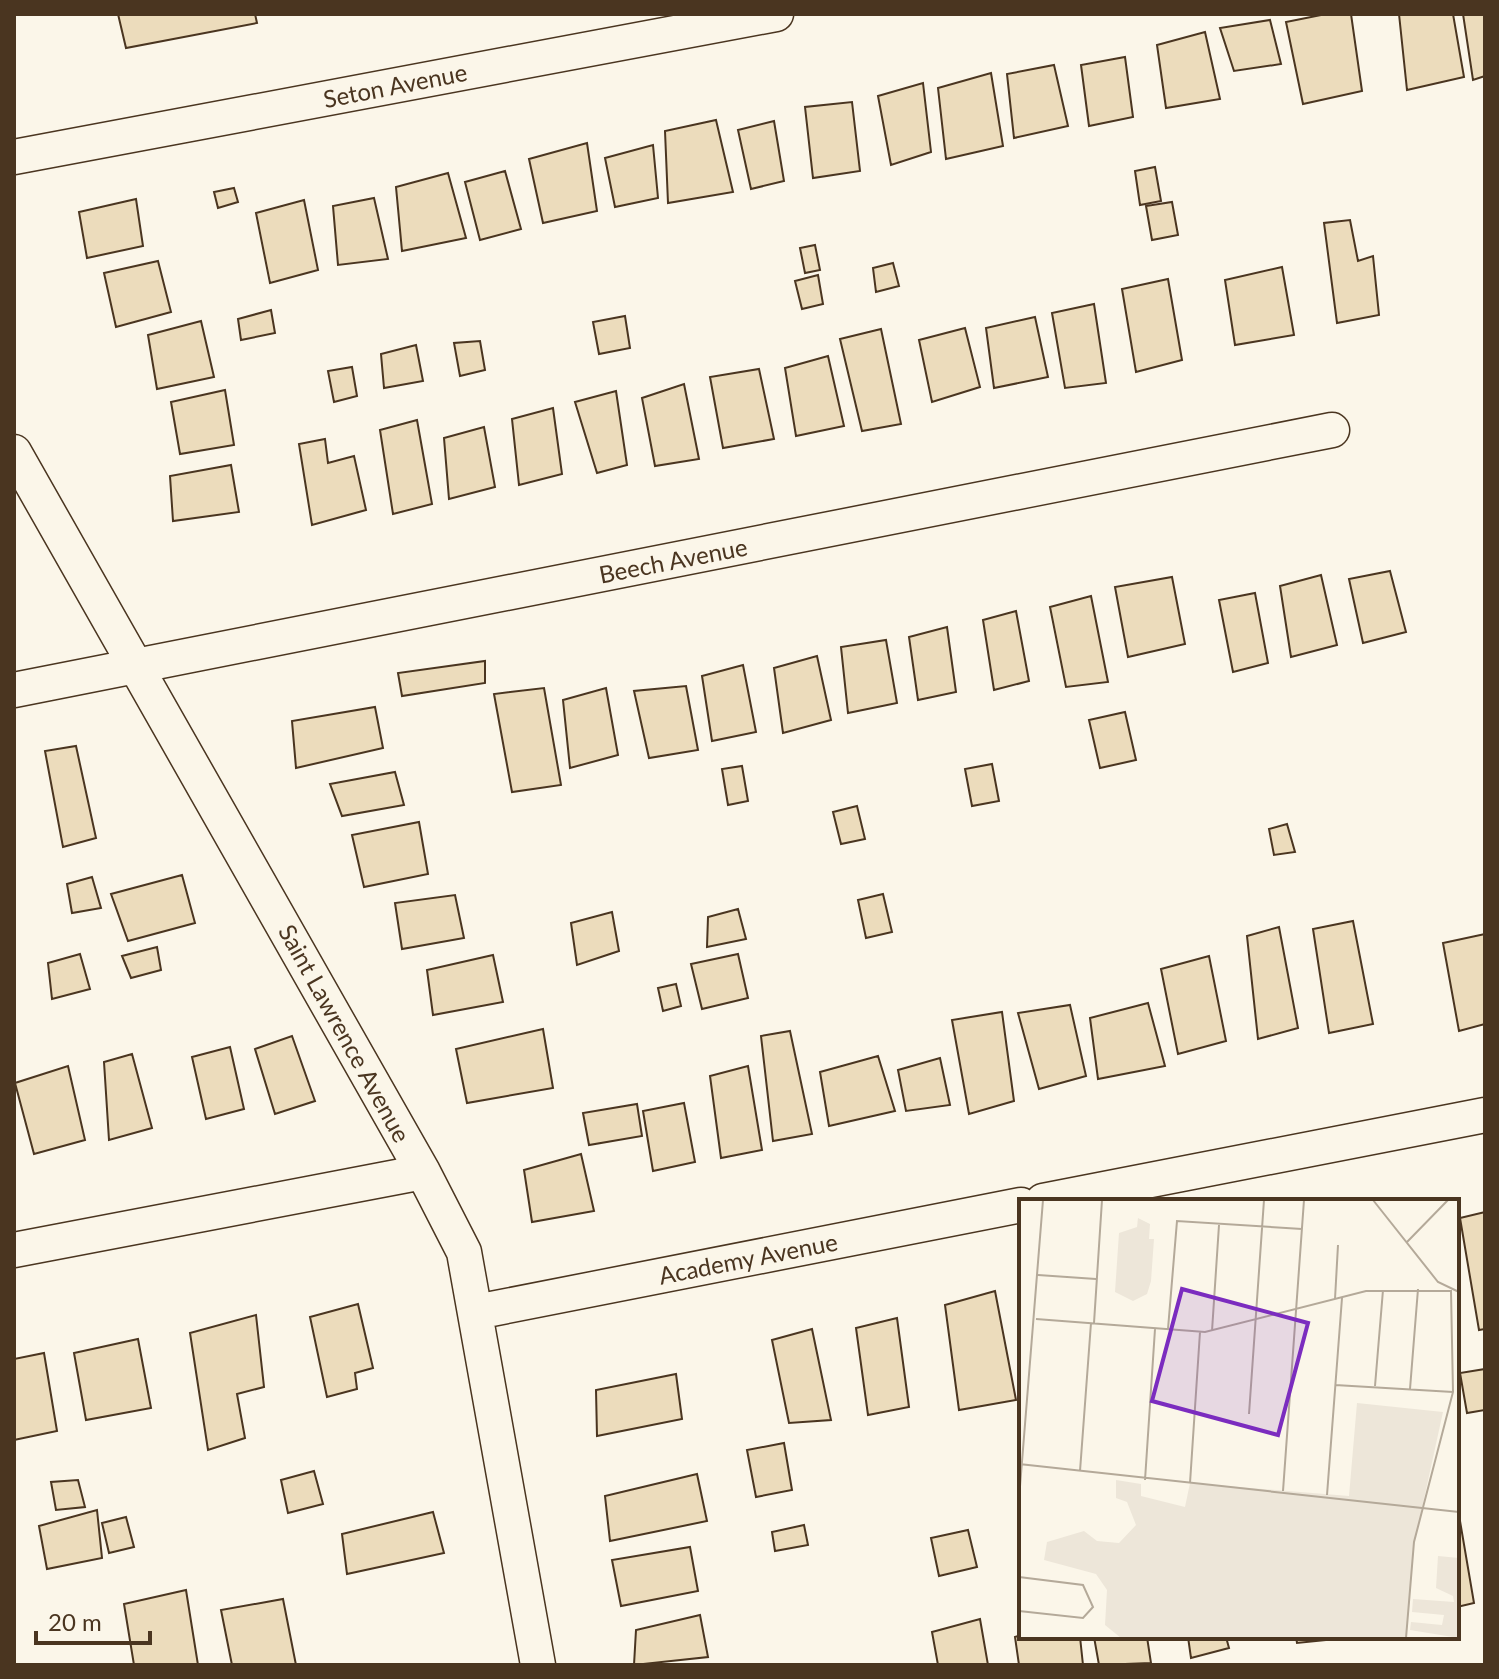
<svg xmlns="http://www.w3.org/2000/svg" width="1499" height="1679" font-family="Lato,sans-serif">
<rect width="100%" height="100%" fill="#fbf6e9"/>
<path fill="#ecdcbc" stroke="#4a3520" stroke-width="2" d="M 118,14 L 255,14 L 257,23 L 126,48 Z
M 1326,14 L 1351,14 L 1362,91 L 1303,104 L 1286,22 Z
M 1399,14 L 1453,14 L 1464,77 L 1407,90 Z
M 1463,14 L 1485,14 L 1485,76 L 1473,80 Z
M 1270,20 L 1281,64 L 1234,71 L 1220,28 Z
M 1205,32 L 1220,99 L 1166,108 L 1157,45 Z
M 1125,57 L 1133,117 L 1089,126 L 1081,65 Z
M 1054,65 L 1068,126 L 1014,138 L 1007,74 Z
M 991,73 L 1003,146 L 946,159 L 938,88 Z
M 923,83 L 931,152 L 891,165 L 878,96 Z
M 852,102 L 860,171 L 813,178 L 805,107 Z
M 716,120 L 733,192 L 668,203 L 665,131 Z
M 774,121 L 784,181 L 751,189 L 738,130 Z
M 587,143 L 597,211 L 543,223 L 529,159 Z
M 653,145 L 658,198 L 615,207 L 605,158 Z
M 1155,167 L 1161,201 L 1140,205 L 1135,171 Z
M 505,171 L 521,229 L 480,240 L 465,182 Z
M 448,173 L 466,238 L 402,251 L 396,187 Z
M 234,188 L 238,202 L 218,208 L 214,192 Z
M 374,198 L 388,259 L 338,265 L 333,206 Z
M 136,199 L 143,246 L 87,258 L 79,212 Z
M 304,200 L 318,270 L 270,283 L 256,213 Z
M 1172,202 L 1178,235 L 1152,240 L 1146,206 Z
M 1350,220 L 1358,261 L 1373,256 L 1379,315 L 1337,323 L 1324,223 Z
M 815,245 L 820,270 L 805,273 L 800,248 Z
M 158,261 L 171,312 L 116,327 L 104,273 Z
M 893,263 L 899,286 L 876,292 L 873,268 Z
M 1282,267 L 1294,335 L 1235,345 L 1225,280 Z
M 818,275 L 823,304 L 802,309 L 795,281 Z
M 1168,279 L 1182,360 L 1136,372 L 1122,289 Z
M 1094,304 L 1106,383 L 1065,388 L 1052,313 Z
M 271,310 L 275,333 L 241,340 L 238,319 Z
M 625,316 L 630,348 L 599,354 L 593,322 Z
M 1035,317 L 1048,377 L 994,388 L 986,328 Z
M 201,321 L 214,377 L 157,389 L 148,335 Z
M 965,328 L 980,387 L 932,402 L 919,340 Z
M 881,329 L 901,424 L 862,431 L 840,339 Z
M 480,341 L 485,370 L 460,376 L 454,343 Z
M 416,345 L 423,381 L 384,388 L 381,354 Z
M 828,356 L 844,426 L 796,436 L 785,368 Z
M 352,367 L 357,396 L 334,402 L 328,371 Z
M 759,369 L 774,439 L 723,448 L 710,377 Z
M 684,384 L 699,459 L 655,466 L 642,398 Z
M 225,390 L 234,445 L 180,454 L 171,402 Z
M 616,391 L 627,465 L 597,473 L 575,402 Z
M 553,408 L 562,474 L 519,485 L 512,419 Z
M 417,420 L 432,504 L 393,514 L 380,430 Z
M 484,427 L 495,487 L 449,499 L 444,438 Z
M 325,439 L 328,463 L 354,456 L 366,510 L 312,525 L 299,444 Z
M 231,465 L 239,512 L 173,521 L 170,476 Z
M 1390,571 L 1406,632 L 1363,643 L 1349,579 Z
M 1321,575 L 1337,645 L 1291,657 L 1280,586 Z
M 1172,577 L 1185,644 L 1128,657 L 1115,587 Z
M 1255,593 L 1268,663 L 1233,672 L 1219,600 Z
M 1091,596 L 1108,682 L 1066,687 L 1050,607 Z
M 1016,611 L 1029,681 L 994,690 L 983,620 Z
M 947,627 L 956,692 L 918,700 L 909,637 Z
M 886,640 L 897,703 L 848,713 L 841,647 Z
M 817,656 L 831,720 L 783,733 L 774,668 Z
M 485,661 L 485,683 L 402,696 L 398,673 Z
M 743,665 L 756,732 L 712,741 L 702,676 Z
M 686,686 L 698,750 L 649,758 L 634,691 Z
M 544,688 L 561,785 L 512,792 L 494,694 Z
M 606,688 L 618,755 L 570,768 L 563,700 Z
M 375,707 L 383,748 L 296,768 L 292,721 Z
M 1125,712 L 1136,760 L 1100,768 L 1089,720 Z
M 76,746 L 96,838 L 63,847 L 45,751 Z
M 992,764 L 999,801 L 972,806 L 965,769 Z
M 742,766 L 748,801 L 728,805 L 722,769 Z
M 395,772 L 404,805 L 342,816 L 330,784 Z
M 857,806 L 865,839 L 841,844 L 833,812 Z
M 419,822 L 428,874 L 364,887 L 352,835 Z
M 1287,824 L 1295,852 L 1274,855 L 1269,829 Z
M 182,875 L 195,923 L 128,941 L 111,894 Z
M 92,877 L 101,908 L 72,913 L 67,884 Z
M 883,894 L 892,932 L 866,938 L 858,900 Z
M 455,895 L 464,938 L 402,949 L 395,903 Z
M 738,909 L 746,939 L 707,947 L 708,917 Z
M 612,912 L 619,951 L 577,965 L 571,923 Z
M 1353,921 L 1373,1024 L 1329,1033 L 1313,929 Z
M 1279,927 L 1298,1028 L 1258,1039 L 1247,936 Z
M 1485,934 L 1485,1024 L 1459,1031 L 1443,943 Z
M 157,947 L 161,970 L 131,978 L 122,956 Z
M 80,954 L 90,989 L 52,999 L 48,963 Z
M 738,954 L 748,998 L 702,1009 L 691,964 Z
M 493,955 L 503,1002 L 433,1015 L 427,970 Z
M 1209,956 L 1226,1041 L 1178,1054 L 1161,969 Z
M 676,984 L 681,1006 L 663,1011 L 658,988 Z
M 1148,1003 L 1165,1066 L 1098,1079 L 1090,1018 Z
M 1070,1005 L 1086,1076 L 1039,1089 L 1018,1013 Z
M 1002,1012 L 1014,1101 L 969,1114 L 952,1020 Z
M 543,1029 L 553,1088 L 467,1103 L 456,1049 Z
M 790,1031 L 812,1134 L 773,1141 L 761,1036 Z
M 292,1036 L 315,1101 L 275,1114 L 255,1049 Z
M 230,1047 L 244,1109 L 206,1119 L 192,1057 Z
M 132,1054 L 152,1128 L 109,1140 L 104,1062 Z
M 878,1056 L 895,1111 L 829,1126 L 820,1072 Z
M 940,1058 L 950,1105 L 906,1111 L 898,1070 Z
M 68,1066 L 85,1140 L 34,1154 L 15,1083 Z
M 748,1066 L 762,1150 L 721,1158 L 710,1076 Z
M 684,1103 L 695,1162 L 653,1171 L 643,1111 Z
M 637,1104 L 642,1136 L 589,1145 L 583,1113 Z
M 581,1154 L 594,1211 L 532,1222 L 524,1170 Z
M 1485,1212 L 1485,1329 L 1479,1330 L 1460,1218 Z
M 995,1291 L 1016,1400 L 959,1410 L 945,1305 Z
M 358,1304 L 373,1368 L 355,1373 L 357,1389 L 327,1397 L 310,1317 Z
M 256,1315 L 264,1387 L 237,1394 L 245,1438 L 208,1450 L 190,1333 Z
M 897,1318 L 909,1407 L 868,1415 L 856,1328 Z
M 812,1329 L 831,1420 L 789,1423 L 772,1340 Z
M 138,1339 L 151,1408 L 86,1420 L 74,1353 Z
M 44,1353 L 57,1431 L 14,1440 L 14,1359 Z
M 1485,1369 L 1485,1410 L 1467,1413 L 1460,1373 Z
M 676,1374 L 682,1419 L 597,1436 L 596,1390 Z
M 784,1443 L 792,1490 L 756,1497 L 747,1450 Z
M 314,1471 L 323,1504 L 288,1513 L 281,1480 Z
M 697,1474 L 707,1521 L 610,1541 L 605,1496 Z
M 78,1480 L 85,1507 L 56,1510 L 51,1482 Z
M 97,1510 L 102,1558 L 47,1569 L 39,1526 Z
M 433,1512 L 444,1553 L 347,1574 L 342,1534 Z
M 126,1517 L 134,1547 L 109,1553 L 102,1523 Z
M 1457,1521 L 1460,1521 L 1474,1603 L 1457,1607 Z
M 804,1525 L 808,1545 L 775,1551 L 772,1532 Z
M 968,1530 L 977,1567 L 939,1576 L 931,1538 Z
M 690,1547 L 698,1591 L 621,1606 L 612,1560 Z
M 186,1590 L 198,1665 L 134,1665 L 124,1604 Z
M 283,1599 L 296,1665 L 232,1665 L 221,1610 Z
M 700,1615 L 708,1657 L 634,1665 L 636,1630 Z
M 980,1619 L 988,1665 L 938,1665 L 932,1632 Z
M 1021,1635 L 1080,1637 L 1083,1665 L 1019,1665 L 1015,1637 Z
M 1094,1637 L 1147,1637 L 1151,1663 L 1099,1665 Z
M 1188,1637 L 1226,1637 L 1229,1648 L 1191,1658 Z
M 1296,1637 L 1345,1637 L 1345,1638 L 1297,1643 Z"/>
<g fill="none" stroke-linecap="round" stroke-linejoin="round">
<defs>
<path id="street" d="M 14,157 L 776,14
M 14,452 L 423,1172 L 464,1252 L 538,1665
M 14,690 L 1332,430
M 1043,1201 L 1485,1115
M 14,1250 L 423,1172
M 476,1312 L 1021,1205"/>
</defs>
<use href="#street" stroke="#4a3520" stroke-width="37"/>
<use href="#street" stroke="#fbf6e9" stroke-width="34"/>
</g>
<g text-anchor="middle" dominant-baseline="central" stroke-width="6" stroke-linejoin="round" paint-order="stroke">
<g font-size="24" fill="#4a3520" stroke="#fbf6e9">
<text transform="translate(395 85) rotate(-11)">Seton Avenue</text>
<text transform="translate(673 560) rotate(-11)">Beech Avenue</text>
<text transform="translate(345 1033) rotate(61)">Saint Lawrence Avenue</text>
<text transform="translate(748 1258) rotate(-11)">Academy Avenue</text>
</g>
</g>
<g transform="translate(1019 1199)">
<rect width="440" height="440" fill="#fbf6e9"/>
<path d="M 119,19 L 131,25 L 130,40 L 135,40 L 132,82 L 128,95 L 114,102 L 96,93 L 100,34 L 118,28 ZM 338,204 L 424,213 L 394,350 L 387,439 L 102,439 L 86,426 L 88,391 L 77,375 L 25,361 L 28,343 L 65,332 L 78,342 L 100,344 L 117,326 L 108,303 L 97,299 L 97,281 L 122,285 L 122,297 L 166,308 L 171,284 L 330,297 ZM 419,357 L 440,359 L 440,439 L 391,431 L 392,423 L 423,426 L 425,416 L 393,413 L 394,400 L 435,403 L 434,397 L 417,389 Z" fill="#ede6d9"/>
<path fill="none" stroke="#b4a999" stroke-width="2" d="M 354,1 L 419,83 L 440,93M 388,43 L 429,1M 19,76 L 77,80M 316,100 L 319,46M 17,120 L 186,133 L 347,92 L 432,92 L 434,193 L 395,343 L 387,439M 75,124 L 83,1M 149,130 L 158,22 L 283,30M 193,132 L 200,26M 316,186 L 434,193M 356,187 L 364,91M 391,190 L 399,90M 230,215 L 245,1M 0,265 L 440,313M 61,272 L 72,124M 126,281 L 136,130M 171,284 L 181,133M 264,292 L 285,1M 308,296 L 323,99M 0,300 L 24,1M 0,378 L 64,386 L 74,408 L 64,419 L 0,412"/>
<path fill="#7b2cbf" fill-opacity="0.15" stroke="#7b2cbf" stroke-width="4" d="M 163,90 L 289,124 L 259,236 L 133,202 Z"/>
<rect width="440" height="440" fill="none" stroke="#4a3520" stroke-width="4"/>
</g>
<rect width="1499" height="1679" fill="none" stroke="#4a3520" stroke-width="32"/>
<path d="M36 1631v12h114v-12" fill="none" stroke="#4a3520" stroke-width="4"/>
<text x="48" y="1631" font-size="24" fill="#4a3520" stroke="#fbf6e9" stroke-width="6" paint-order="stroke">20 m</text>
</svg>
